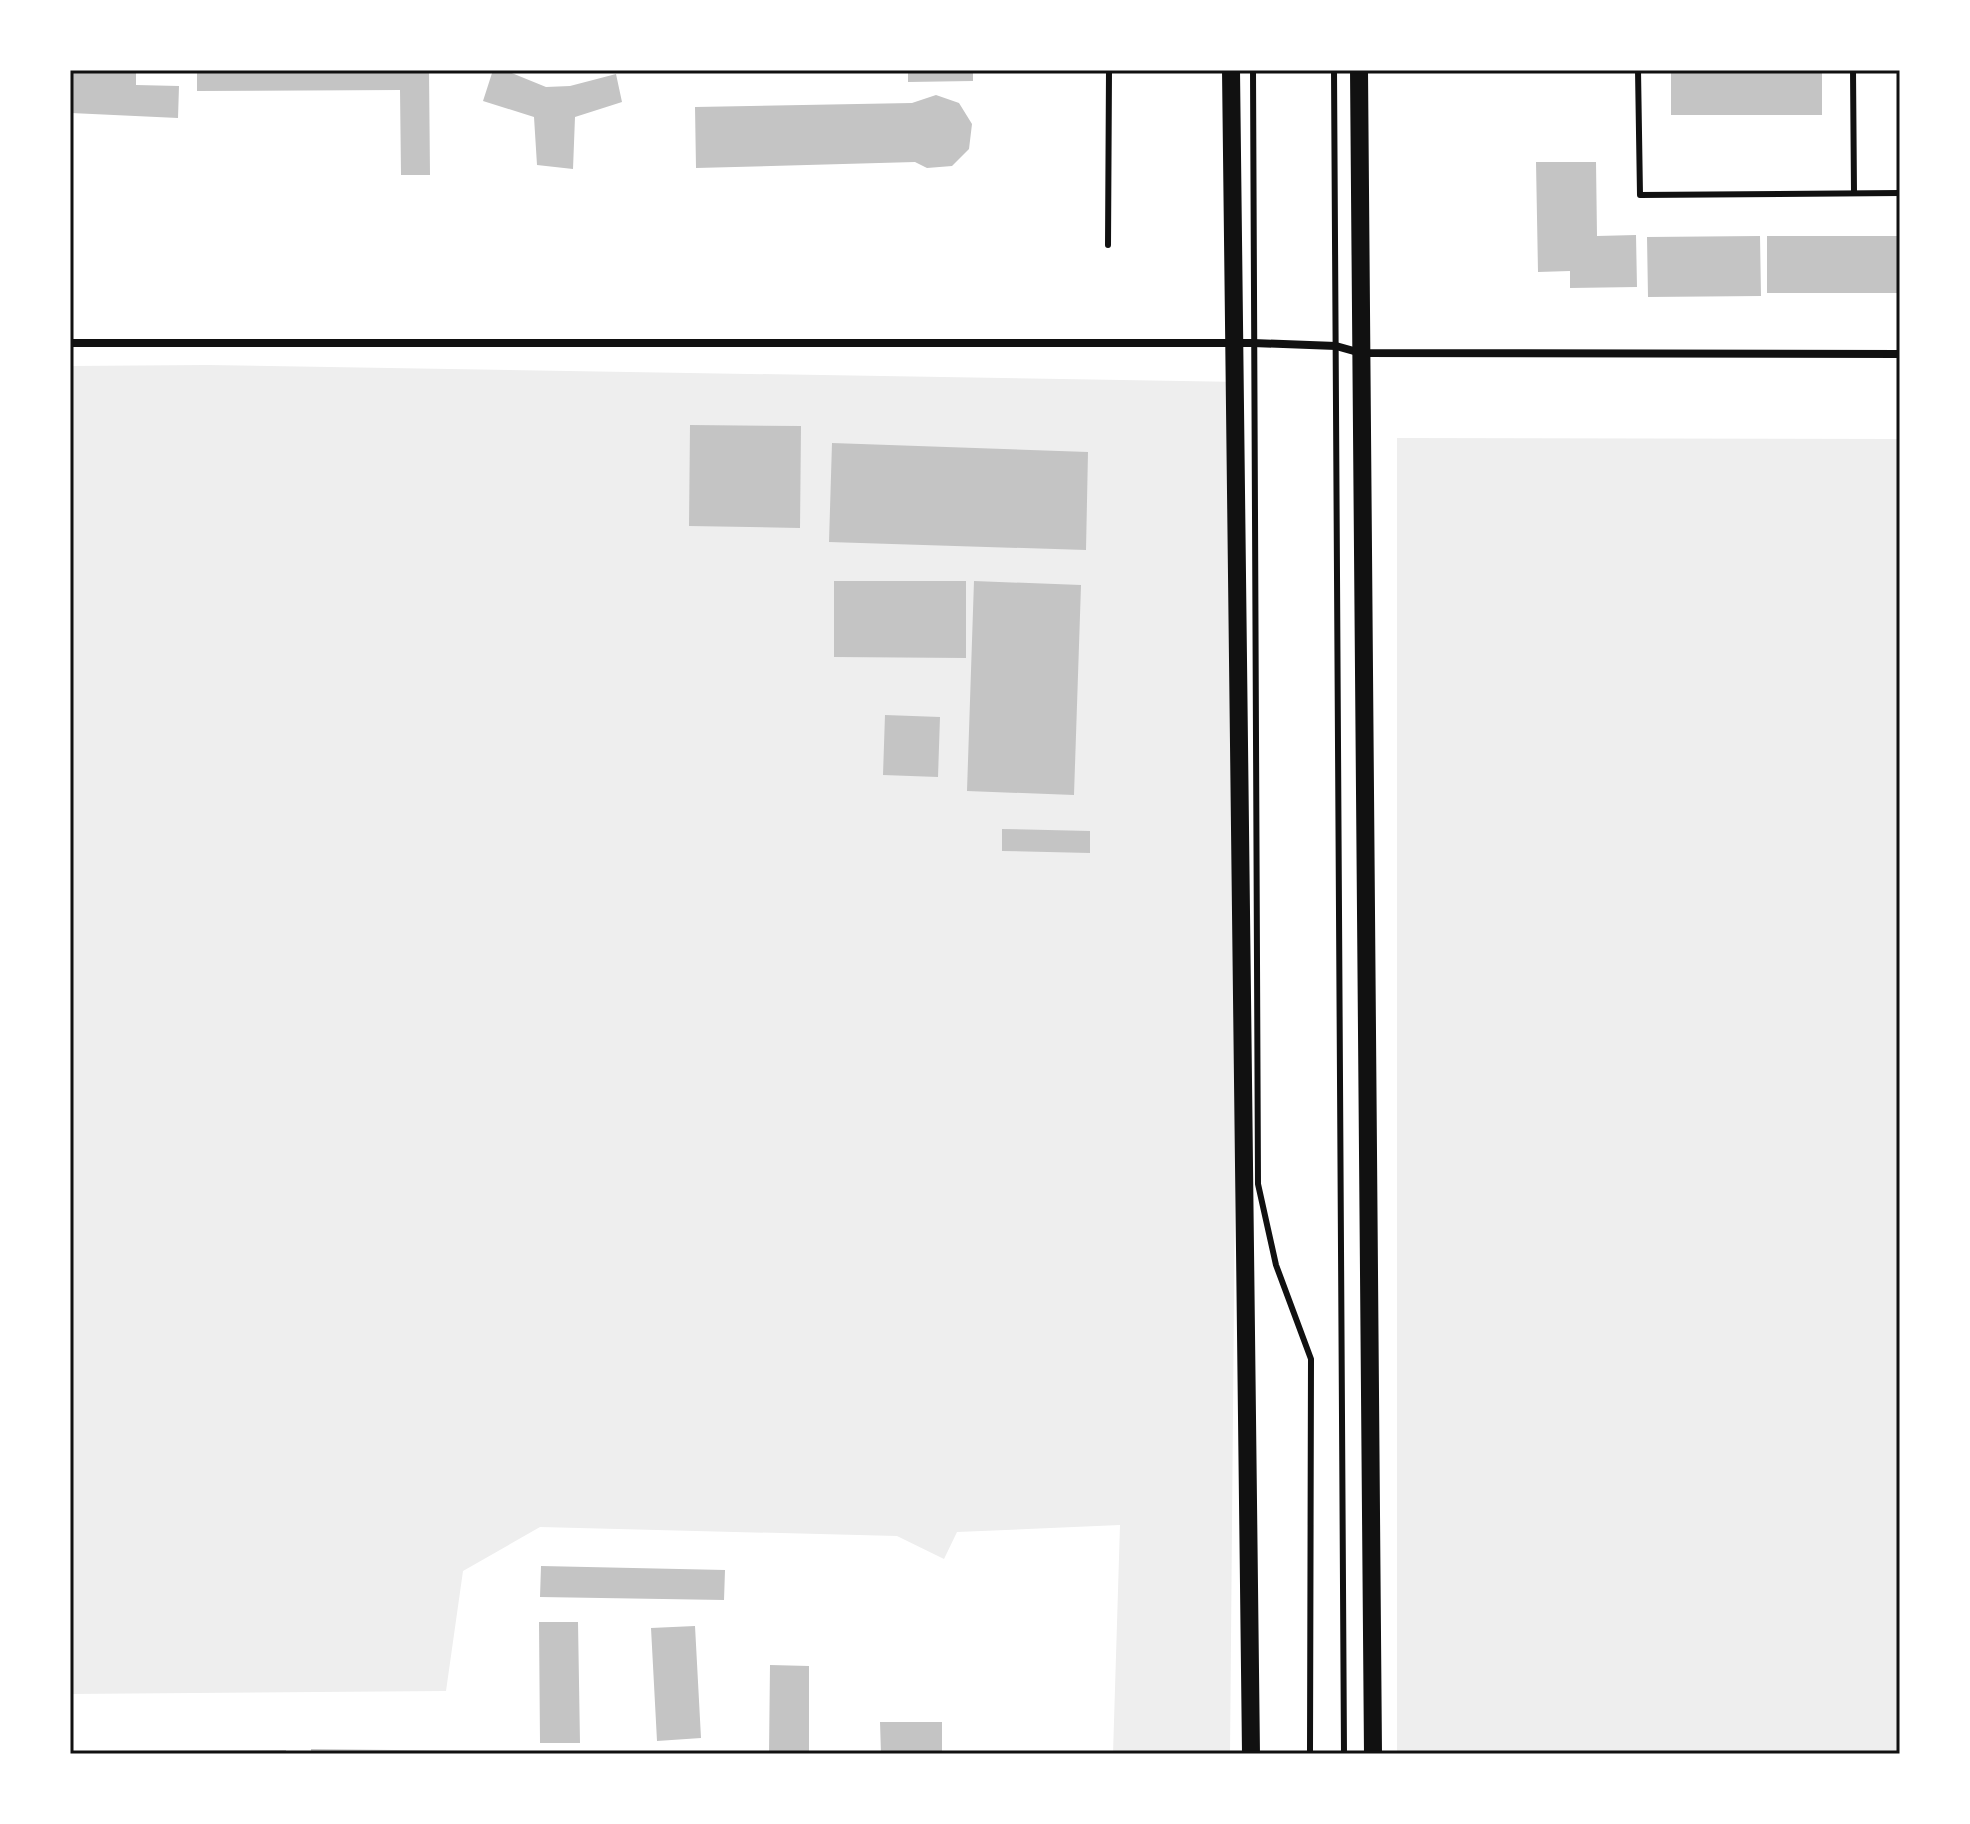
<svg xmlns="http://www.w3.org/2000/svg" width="1970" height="1824" font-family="'Source Serif 4',serif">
<rect width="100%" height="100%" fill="#fff"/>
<path fill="#eee" d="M 208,365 L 1242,382 L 1230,1754 L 1113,1754 L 1120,1525 L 957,1532 L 944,1559 L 897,1536 L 540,1527 L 463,1571 L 446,1691 L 70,1694 L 70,366 Z
M 1397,438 L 1900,439 L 1900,1754 L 1397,1754 Z"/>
<path fill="#c4c4c4" d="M 73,70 L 136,70 L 136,85 L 179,86 L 178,118 L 71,113 Z
M 197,70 L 429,70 L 430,175 L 401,175 L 400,90 L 197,91 Z
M 493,70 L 504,70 L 546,87 L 570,86 L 616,74 L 622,102 L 575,117 L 573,169 L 537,165 L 534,117 L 483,101 Z
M 908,70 L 973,70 L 973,81 L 908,82 Z
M 1671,70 L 1822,70 L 1822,115 L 1671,115 Z
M 936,95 L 959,103 L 972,124 L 969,149 L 952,166 L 927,168 L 915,162 L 696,168 L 695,107 L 912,103 Z
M 1536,162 L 1596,162 L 1597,236 L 1636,235 L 1637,287 L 1570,288 L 1570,271 L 1538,272 Z
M 1760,236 L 1761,296 L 1648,297 L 1647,237 Z
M 1767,236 L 1900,236 L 1900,293 L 1767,293 Z
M 690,425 L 801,426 L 800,528 L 689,526 Z
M 832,443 L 1088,452 L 1086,550 L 829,542 Z
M 834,581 L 966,581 L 966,658 L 834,657 Z
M 974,581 L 1081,585 L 1074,795 L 967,791 Z
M 885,715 L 940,717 L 938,777 L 883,775 Z
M 1002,829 L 1090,831 L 1090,853 L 1002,851 Z
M 541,1566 L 725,1570 L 724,1600 L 540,1597 Z
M 539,1622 L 578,1622 L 580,1743 L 540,1743 Z
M 695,1626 L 701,1738 L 657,1741 L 651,1628 Z
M 770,1665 L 809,1666 L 809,1754 L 769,1754 Z
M 880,1722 L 942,1722 L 942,1754 L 881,1754 Z
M 311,1749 L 477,1751 L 477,1754 L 311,1754 Z
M 286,1750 L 286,1754 L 99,1754 L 99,1751 Z"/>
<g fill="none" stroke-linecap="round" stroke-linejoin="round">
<path stroke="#111" stroke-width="6" d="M 1253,70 L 1258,1184 L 1276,1265 L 1311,1359 L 1310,1754
M 1334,70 L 1344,1754
M 1638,70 L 1640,195 L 1900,193
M 1853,70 L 1854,193
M 1108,245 L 1109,70"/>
<path stroke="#111" stroke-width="8" d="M 70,343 L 1253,343 L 1336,346 L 1361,353 L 1900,354"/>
<path stroke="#111" stroke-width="18" d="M 1231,70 L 1251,1754
M 1359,70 L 1373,1754"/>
</g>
<rect width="1970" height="1824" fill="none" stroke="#ffffff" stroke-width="144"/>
<rect x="72" y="72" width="1826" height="1680" fill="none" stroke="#111" stroke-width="3"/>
</svg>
